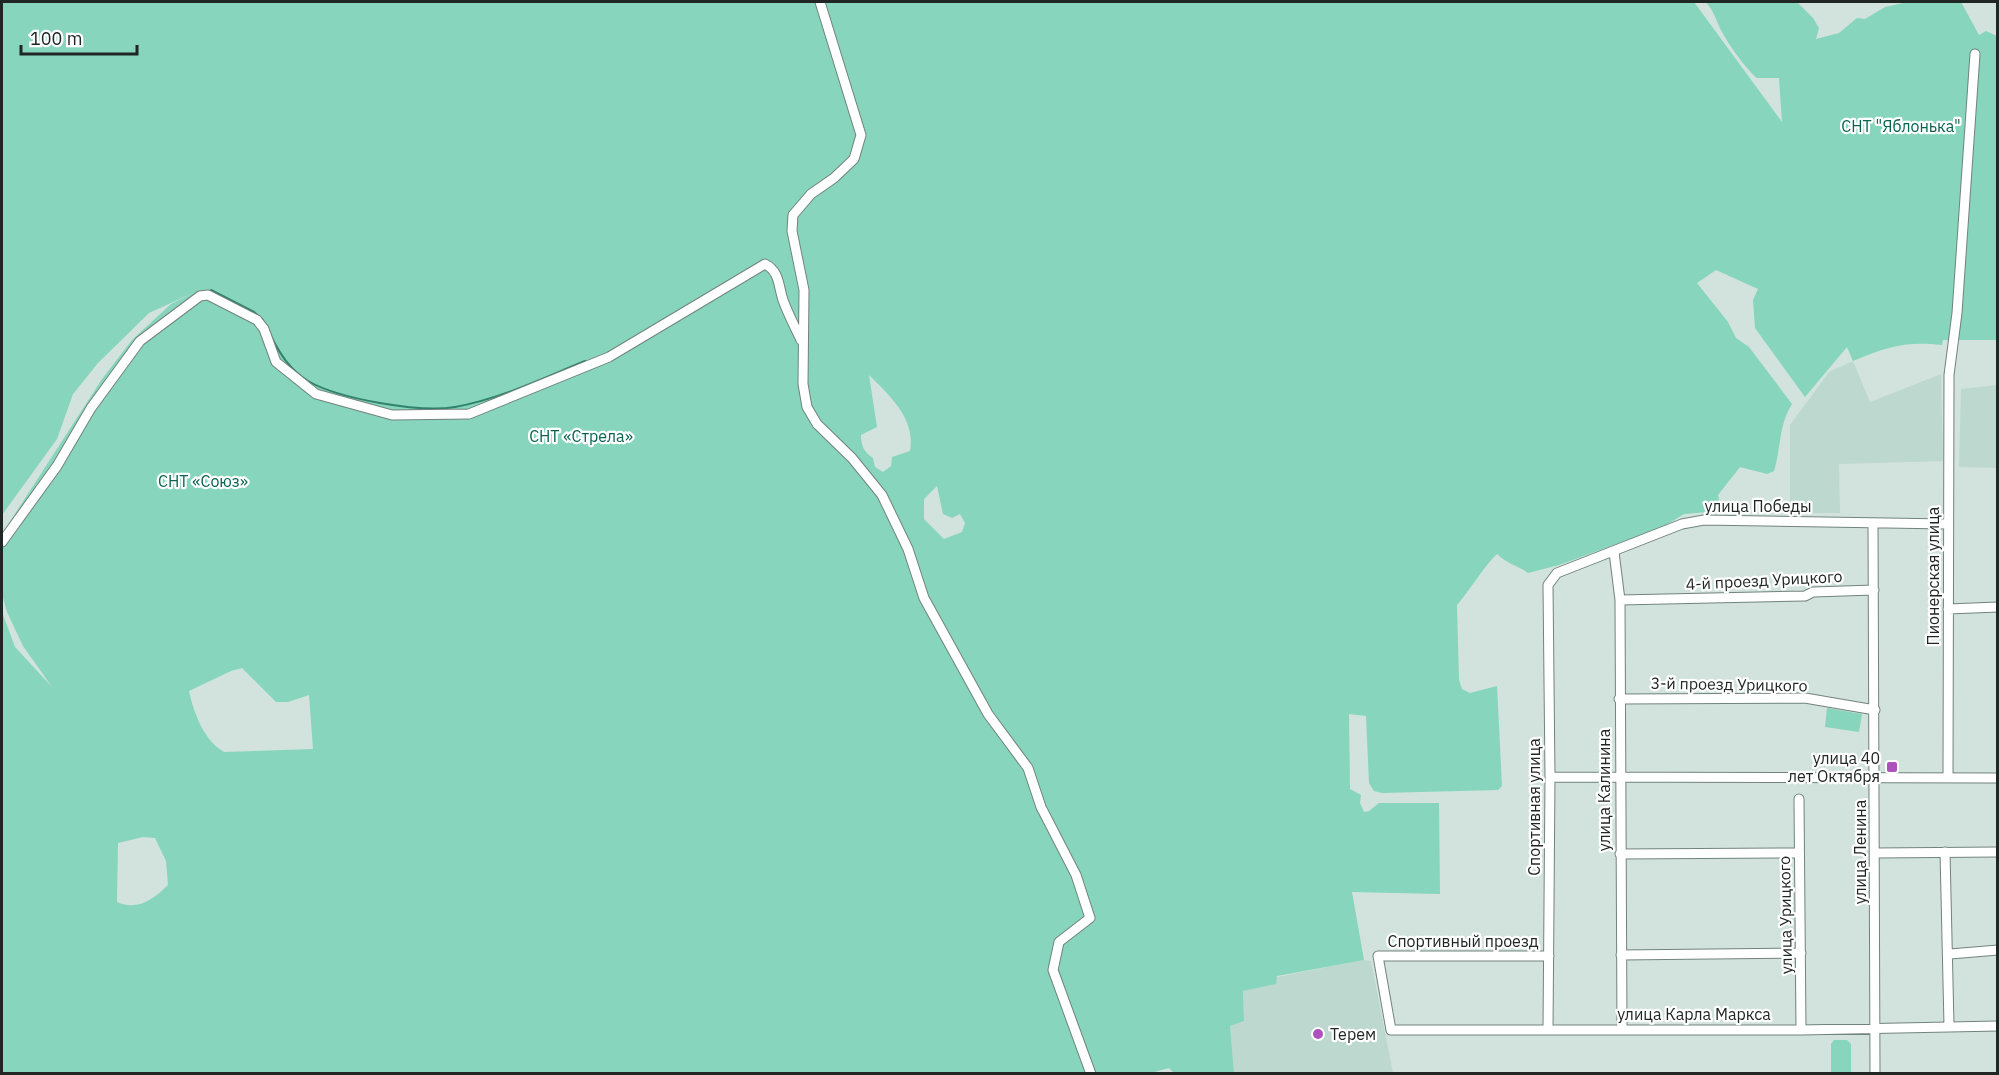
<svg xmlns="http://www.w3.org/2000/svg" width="1999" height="1075" font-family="'IBM Plex Sans',sans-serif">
<rect width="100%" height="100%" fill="#d1e3dc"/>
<path fill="#bdd8ce" d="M 1853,361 L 1870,402 L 1941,374 L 1943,461 L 1839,464 L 1840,513 L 1790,513 L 1790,425 L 1829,372 Z
M 1997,385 L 1997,468 L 1959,467 L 1961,389 Z
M 1364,960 L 1371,961 L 1393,1073 L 1234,1073 L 1230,1026 L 1244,1021 L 1243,991 L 1275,984 L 1277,977 Z"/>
<path fill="#86d5bc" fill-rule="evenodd" d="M 2,2 L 1694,2 L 1782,122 L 1779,78 L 1757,78 C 1746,69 1729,45 1722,32 C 1716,21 1714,11 1706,2 L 1797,2 L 1813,18 L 1819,28 L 1816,39 L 1839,33 L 1857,18 L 1865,19 L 1885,7 L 1908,2 L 1961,2 L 1979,35 L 1986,31 L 1997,36 L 1997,340 L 1943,340 L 1942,345 C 1905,341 1887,347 1853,361 L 1847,347 L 1805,397 L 1755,328 L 1753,300 L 1758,289 L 1716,270 L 1697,283 L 1728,322 L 1736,338 L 1749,347 L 1792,404 C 1779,424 1781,448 1774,471 L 1767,474 L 1740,467 L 1718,495 L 1721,511 L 1684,514 L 1663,527 L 1559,565 L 1528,573 C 1517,565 1509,565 1497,554 C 1483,567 1471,589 1457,605 L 1459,680 L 1462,689 L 1470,693 L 1497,686 L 1502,786 L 1498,790 L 1382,793 L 1374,791 L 1369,783 L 1366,716 L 1349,714 L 1350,789 L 1361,795 L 1360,803 L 1364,812 L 1369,811 L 1379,803 L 1439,803 L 1440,894 L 1352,892 L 1364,960 L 1277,976 L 1276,984 L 1243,991 L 1244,1021 L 1230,1026 L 1234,1073 L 1174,1073 L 1169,1068 L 1147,1074 L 2,1073 L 2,612 L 15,647 L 52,687 L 23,646 L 7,612 L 2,594 L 2,534 L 102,379 L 132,340 L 171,304 L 195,292 L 149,313 L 98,363 L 73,394 L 57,439 L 2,515 ZM 869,375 C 890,396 916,419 910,451 L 892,457 L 891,466 L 883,472 L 875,467 L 873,458 C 864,452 861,446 861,435 L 877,427 ZM 937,486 L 943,514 L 952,518 L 960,514 L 965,523 L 962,532 L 944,539 L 924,519 L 924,499 ZM 242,668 L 276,702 L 288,702 L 309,695 L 313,749 L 224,752 C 204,740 194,714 189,691 L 231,671 ZM 143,837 L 155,838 L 166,861 L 168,885 C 153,900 137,911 117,902 L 118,843 Z
M 1827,708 L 1862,714 L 1859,732 L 1825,727 Z
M 1834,1040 L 1847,1040 L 1851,1044 L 1851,1073 L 1831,1073 L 1831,1044 Z"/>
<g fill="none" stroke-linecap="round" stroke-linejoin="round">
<path stroke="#30826c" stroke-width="2" d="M 211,290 L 254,312 L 263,320
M 271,336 C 280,354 290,370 308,381 C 339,399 420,413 455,407 C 500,399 543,378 585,361"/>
<defs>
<path id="street" d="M 820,2 L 861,135 L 854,159 L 834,178 L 811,194 L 793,215 L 792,231 L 804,290 L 803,384 L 807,407 L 817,424 L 852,458 L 882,495 L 908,549 L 924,598 L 988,714 L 1028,768 L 1041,807 L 1076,875 L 1090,918 L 1059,942 L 1053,970 L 1091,1074
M 1873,523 L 1875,1074
M 2,542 L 57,466 L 91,408 L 140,341 L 200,296 L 208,295 L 257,320 L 264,329 L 276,362 L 316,394 L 392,415 L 469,414 L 609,357 L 765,264 C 780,272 778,285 783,300 C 788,314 795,327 801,340
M 1614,552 L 1620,600 L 1622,1029
M 1620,600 L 1805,596 L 1813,592 L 1874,590
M 1948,609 L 1998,607
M 1619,699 L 1805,698 L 1875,710
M 1550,777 L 1998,778
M 1948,778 L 1949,375 L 1957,313 L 1975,54
M 1799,799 L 1801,1030
M 1945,852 L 1949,1025
M 1876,853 L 1998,852
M 1620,854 L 1799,853
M 1950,954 L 1998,950
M 1621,955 L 1801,953
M 1549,956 L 1378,956 L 1391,1030 L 1801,1030 L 1998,1026
M 1548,1030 L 1550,777 L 1548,585 L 1557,573 L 1682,524 L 1704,520 L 1948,524"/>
</defs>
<use href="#street" stroke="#72837d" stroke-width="11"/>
<use href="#street" stroke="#fff" stroke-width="9"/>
</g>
<g fill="#ad52bd" stroke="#fff" stroke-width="2">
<rect x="1886" y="761" width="12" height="12" rx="3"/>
<circle cx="1318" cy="1034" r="6"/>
</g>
<g text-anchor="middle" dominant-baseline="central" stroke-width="4.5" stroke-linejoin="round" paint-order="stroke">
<g font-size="16" fill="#086450" stroke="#fff">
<text x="1901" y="126">СНТ "Яблонька"</text>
<text x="581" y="436">СНТ «Стрела»</text>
<text x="203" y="481">СНТ «Союз»</text>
</g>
<g font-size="16" fill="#202624" stroke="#fff">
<text x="1758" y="506">улица Победы</text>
<text transform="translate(1933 576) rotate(-90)">Пионерская улица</text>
<text transform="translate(1764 580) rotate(-3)">4-й проезд Урицкого</text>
<text transform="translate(1729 684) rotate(1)">3-й проезд Урицкого</text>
<text transform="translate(1604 790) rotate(-90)">улица Калинина</text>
<text transform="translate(1534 807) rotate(-90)">Спортивная улица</text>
<text transform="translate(1860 852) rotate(-90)">улица Ленина</text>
<text transform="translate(1785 915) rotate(-91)">улица Урицкого</text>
<text x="1463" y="941">Спортивный проезд</text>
<text x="1694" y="1014">улица Карла Маркса</text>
</g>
<g font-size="16" fill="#202624" stroke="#fff" text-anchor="end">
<text x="1880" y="758">улица 40<tspan x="1880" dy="18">лет Октября</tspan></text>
<text x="1330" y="1034" text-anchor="start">Терем</text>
</g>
</g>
<rect width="1999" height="1075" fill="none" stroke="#202624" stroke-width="6"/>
<path d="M21 45v9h116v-9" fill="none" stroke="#202624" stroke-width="3"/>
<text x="30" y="45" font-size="18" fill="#202624" stroke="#ffffff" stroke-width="4.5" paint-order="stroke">100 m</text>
</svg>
